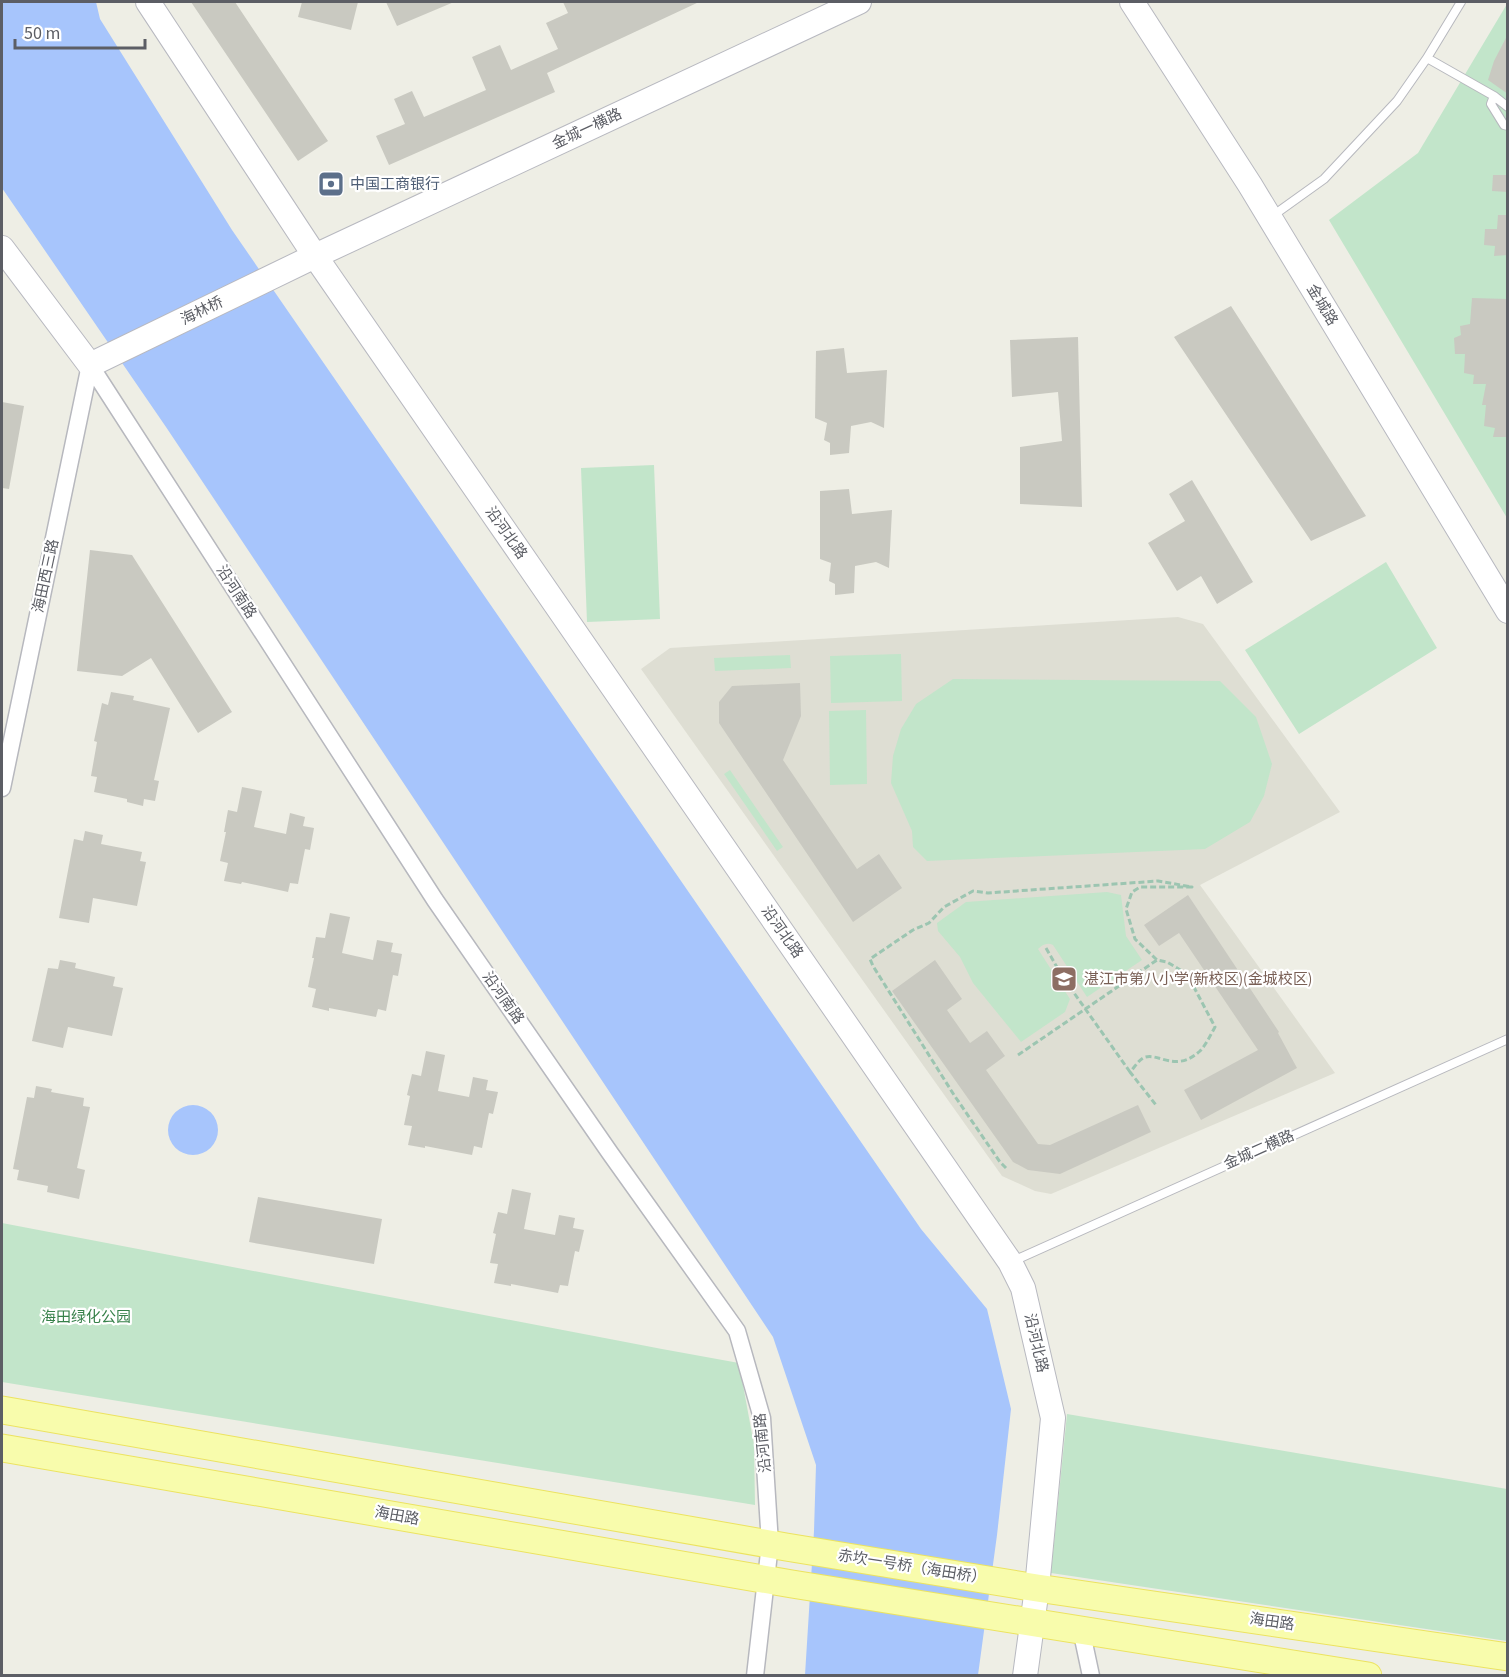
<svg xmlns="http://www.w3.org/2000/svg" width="1509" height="1677" font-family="'Source Sans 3','Noto Sans SC',sans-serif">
<rect width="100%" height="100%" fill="#eeeee5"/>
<path fill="#deded3" d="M 1178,617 L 1203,624 L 1340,812 L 1200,885 L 1335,1073 L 1051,1194 L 1035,1191 L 1002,1176 L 641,669 L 670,648 Z"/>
<path fill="#c2e5ca" d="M 1507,4 L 1507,518 L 1329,220 L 1418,153 Z
M 654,465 L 660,619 L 587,622 L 581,468 Z
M 1386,562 L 1437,648 L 1299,734 L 1245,650 Z
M 901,654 L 902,701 L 831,703 L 830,656 Z
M 790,655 L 791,668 L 715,671 L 714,658 Z
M 953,679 L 1220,681 L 1256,717 L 1272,764 L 1264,796 L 1250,822 L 1205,849 L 927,861 L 913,847 L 912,831 L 891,783 L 893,756 L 901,729 L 916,704 Z
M 866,710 L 867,784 L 830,785 L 829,711 Z
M 730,770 L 783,847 L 777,851 L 724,774 Z
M 1107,892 L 1121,895 L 1126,936 L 1142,960 L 1087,997 L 1053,945 C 1047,942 1042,945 1038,949 L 1070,999 L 1065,1012 L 1021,1042 L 973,983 L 960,957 L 938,931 L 937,923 L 966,902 Z
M 2,1223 L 662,1349 L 739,1363 L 754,1445 L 755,1505 L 2,1382 Z
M 1067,1414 L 1507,1489 L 1507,1641 L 1051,1573 Z"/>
<path fill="#a7c5fc" d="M 2,2 L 96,2 L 100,19 L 232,230 L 921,1229 L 987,1309 L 1011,1409 L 997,1535 L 978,1675 L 805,1675 L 814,1531 L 816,1465 L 773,1337 L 166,427 L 2,188 Z
M168 1130a25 25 0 1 1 50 0a25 25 0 1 1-50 0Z"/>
<path fill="#c9c9c1" d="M 191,2 L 235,2 L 328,141 L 298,161 Z
M 302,2 L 358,2 L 351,30 L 298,17 Z
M 386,2 L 454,2 L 397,26 Z
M 563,2 L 699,2 L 547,73 L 555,92 L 389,165 L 376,136 L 405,124 L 394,99 L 412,91 L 424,117 L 486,90 L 472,57 L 500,45 L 511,70 L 558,49 L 546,23 L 568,13 Z
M 1508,34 L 1508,94 L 1488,80 L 1494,61 Z
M 1493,175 L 1508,175 L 1508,192 L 1492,191 Z
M 1498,215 L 1508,215 L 1508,255 L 1494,256 L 1495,246 L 1484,245 L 1485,229 L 1497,229 Z
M 1472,298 L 1508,299 L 1508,437 L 1493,437 L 1495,428 L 1484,426 L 1486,405 L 1482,405 L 1486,384 L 1473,384 L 1474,375 L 1464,373 L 1465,354 L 1455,354 L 1454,338 L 1461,335 L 1460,326 L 1470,324 Z
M 1231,306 L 1366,516 L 1311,541 L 1174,337 Z
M 1078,337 L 1082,507 L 1020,504 L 1020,447 L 1062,441 L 1058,392 L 1012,397 L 1010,340 Z
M 844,348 L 847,373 L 887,370 L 884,428 L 871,422 L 851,426 L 849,453 L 830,455 L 830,443 L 824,440 L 827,423 L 815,418 L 816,351 Z
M 2,402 L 24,406 L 9,489 L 2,488 Z
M 1192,480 L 1253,582 L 1217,604 L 1201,576 L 1177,591 L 1148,543 L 1185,521 L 1169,494 Z
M 849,489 L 852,514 L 892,510 L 889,568 L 876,562 L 855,566 L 854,593 L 835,595 L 835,584 L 829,581 L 831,563 L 820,559 L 820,491 Z
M 90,550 L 132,555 L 232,712 L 198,733 L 151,658 L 122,676 L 77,671 Z
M 800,683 L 801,716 L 783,760 L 857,869 L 879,854 L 902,888 L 853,922 L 719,723 L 719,702 L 732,686 Z
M 111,692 L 134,696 L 133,700 L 170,708 L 154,780 L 159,781 L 155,801 L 144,799 L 143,806 L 127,802 L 127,799 L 94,792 L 97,777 L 91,776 L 97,742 L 94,741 L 102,703 L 108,705 Z
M 242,787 L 262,791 L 254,827 L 286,834 L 290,813 L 305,817 L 303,826 L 314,828 L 310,850 L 305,849 L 298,884 L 290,883 L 288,892 L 242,882 L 241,884 L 224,881 L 228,863 L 220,861 L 226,832 L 224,832 L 228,810 L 237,812 Z
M 85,831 L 103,835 L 101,844 L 142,852 L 140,861 L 146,862 L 137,906 L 93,898 L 89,923 L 59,918 L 74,839 L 83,841 Z
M 1188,895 L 1279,1032 L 1278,1033 L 1297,1068 L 1201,1120 L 1184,1090 L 1258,1050 L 1179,933 L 1159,946 L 1144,925 Z
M 330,913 L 350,917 L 342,953 L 373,960 L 377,940 L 393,943 L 391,952 L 402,954 L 398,976 L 393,975 L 386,1011 L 378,1009 L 376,1017 L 329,1008 L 329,1011 L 312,1007 L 316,989 L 308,987 L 314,958 L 312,958 L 316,937 L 325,938 Z
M 60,960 L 76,963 L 75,968 L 115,977 L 113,986 L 123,988 L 112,1036 L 68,1027 L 63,1048 L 32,1041 L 48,968 L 58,969 Z
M 935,960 L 962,999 L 947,1010 L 970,1043 L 987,1031 L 1005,1056 L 986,1070 L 1038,1144 L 1050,1145 L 1138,1105 L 1151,1132 L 1060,1174 L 1028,1170 L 1013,1162 L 892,991 Z
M 426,1051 L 445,1055 L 438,1091 L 469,1097 L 473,1077 L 488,1080 L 486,1090 L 498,1092 L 493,1114 L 489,1113 L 482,1148 L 474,1146 L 472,1155 L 425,1146 L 425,1148 L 408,1145 L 412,1126 L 404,1125 L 410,1096 L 407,1095 L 412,1074 L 421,1076 Z
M 36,1086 L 52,1089 L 51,1092 L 84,1098 L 83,1106 L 90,1107 L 77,1168 L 85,1170 L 79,1199 L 47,1192 L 48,1186 L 17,1180 L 19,1170 L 13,1169 L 27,1097 L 34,1098 Z
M 512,1189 L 531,1193 L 524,1229 L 555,1235 L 559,1215 L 575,1218 L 573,1228 L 584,1230 L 579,1252 L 575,1251 L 568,1286 L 560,1285 L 558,1293 L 511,1284 L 511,1286 L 494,1283 L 498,1264 L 490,1263 L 496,1234 L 493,1233 L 498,1212 L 507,1214 Z
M 258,1197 L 382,1219 L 374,1264 L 249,1242 Z"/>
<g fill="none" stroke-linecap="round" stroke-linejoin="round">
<defs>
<path id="lane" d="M 1427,58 L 1494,96 L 1491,104 L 1504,125 L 1508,126
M 1494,96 L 1508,107
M 1271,217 L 1324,179 L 1397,101 L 1427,58 L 1461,2
M 1011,1262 L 1508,1039"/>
<path id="street" d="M 90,365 L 435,900 L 610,1153 L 737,1331 L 762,1418 L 770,1544 L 755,1676
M 2,788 L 90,365
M 1081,1629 L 1091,1676"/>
<path id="secondary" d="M 148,2 L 315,256 L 1010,1262 L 1023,1288 L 1053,1418 L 1037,1588 L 1025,1676
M 1132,2 L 1250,185 L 1508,611
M 2,248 L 90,365 L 315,256 L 859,2"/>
<path id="primary" d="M 2,1410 L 786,1547 L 1037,1588 L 1508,1657
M 2,1448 L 792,1584 L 1368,1676"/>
</defs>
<use href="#lane" stroke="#b7b8be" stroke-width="10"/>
<use href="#street" stroke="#b7b8be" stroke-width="19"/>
<use href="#secondary" stroke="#b8b9c0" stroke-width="26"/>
<use href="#primary" stroke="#ece360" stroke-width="29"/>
<path stroke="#9cc5b1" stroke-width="3" stroke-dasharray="6 3" stroke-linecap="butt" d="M 1046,948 L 1062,976 L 1130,1072
M 1018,1055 L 1157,960
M 1006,1168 L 1000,1162 L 954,1095 L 873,966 L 870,959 L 913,930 L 929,923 L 944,907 L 973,891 L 988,893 L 1158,881 L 1192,887 L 1140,887 L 1132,892 L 1126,909 L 1135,939 L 1157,960 L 1167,962 L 1187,974 L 1215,1027 C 1211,1034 1206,1045 1200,1051 C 1175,1074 1158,1051 1143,1058 C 1138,1061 1134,1068 1130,1072 L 1156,1105"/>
<use href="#lane" stroke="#fff" stroke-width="8"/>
<use href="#street" stroke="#fff" stroke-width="16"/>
<use href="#secondary" stroke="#fff" stroke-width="24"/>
<use href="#primary" stroke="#f8fcac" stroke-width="27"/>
</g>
<defs>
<symbol id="bank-square" viewBox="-11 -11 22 22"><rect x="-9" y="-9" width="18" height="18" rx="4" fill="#5c6f8a" stroke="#fff"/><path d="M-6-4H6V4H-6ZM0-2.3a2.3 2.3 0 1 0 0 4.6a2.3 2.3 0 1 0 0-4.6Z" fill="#fff"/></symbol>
<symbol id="school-square" viewBox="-11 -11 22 22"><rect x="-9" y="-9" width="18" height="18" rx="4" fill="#8d6e63" stroke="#fff"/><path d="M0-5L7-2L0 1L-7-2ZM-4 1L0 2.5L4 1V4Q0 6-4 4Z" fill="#fff"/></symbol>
</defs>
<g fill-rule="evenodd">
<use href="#bank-square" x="316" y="169" width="30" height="30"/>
<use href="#school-square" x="1049" y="964" width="30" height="30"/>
</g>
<g text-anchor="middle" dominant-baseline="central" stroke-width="4.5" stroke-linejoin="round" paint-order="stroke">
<g font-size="15" fill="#5c5e65" stroke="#fff">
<text transform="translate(587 129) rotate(-25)">金城一横路</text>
<text transform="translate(1322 305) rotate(59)">金城路</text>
<text transform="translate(202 311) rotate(-26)">海林桥</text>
<text transform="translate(506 533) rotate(55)">沿河北路</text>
<text transform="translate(46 576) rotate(-78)">海田西三路</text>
<text transform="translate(236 592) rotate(57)">沿河南路</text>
<text transform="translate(782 932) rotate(55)">沿河北路</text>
<text transform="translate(503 998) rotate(55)">沿河南路</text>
<text transform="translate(1259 1150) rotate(-24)">金城二横路</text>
<text transform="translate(1036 1343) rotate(77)">沿河北路</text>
<text transform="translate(763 1443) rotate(-96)">沿河南路</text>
<text transform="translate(397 1516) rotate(10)">海田路</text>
<text transform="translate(912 1567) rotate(9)">赤坎一号桥（海田桥）</text>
<text transform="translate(1272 1622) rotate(8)">海田路</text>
</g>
<g font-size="15" fill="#4e5e75" stroke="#fff" text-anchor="start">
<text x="350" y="184">中国工商银行</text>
</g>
<g font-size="15" fill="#785e54" stroke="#fff" text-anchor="start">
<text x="1084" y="979">湛江市第八小学(新校区)(金城校区)</text>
</g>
<g font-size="15" fill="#37814a" stroke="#fff">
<text x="86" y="1317">海田绿化公园</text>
</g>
</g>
<rect width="1509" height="1677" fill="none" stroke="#5c5e65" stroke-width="6"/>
<path d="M15 39v9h130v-9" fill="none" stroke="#5c5e65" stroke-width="3"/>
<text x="24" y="39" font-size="18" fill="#5c5e65" stroke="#ffffff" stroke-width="4.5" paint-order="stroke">50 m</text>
</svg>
